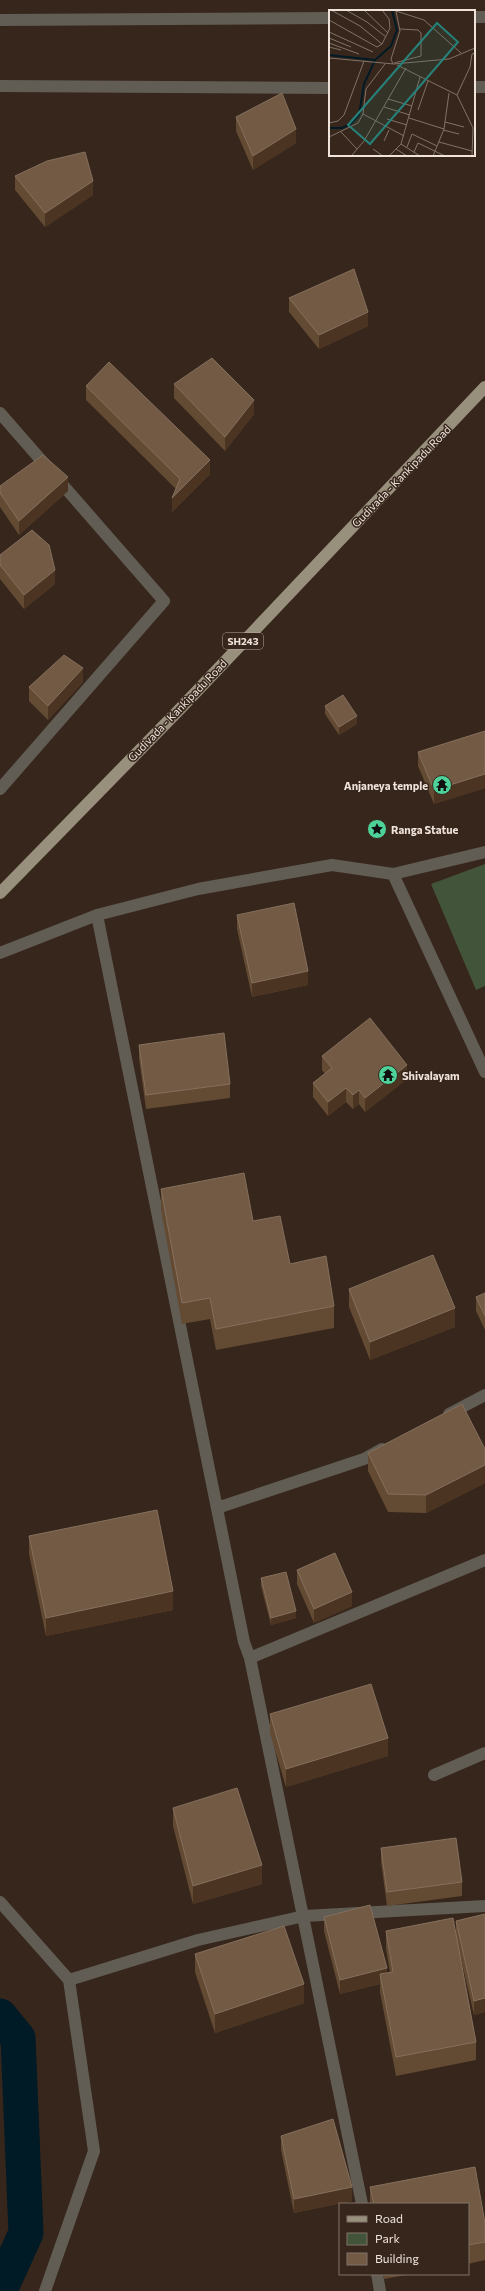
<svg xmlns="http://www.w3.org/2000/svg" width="485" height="2291" font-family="Commissioner,sans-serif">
<rect width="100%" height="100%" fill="#37261b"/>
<path fill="#425439" d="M 485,864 L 485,986 L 476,990 L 431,884 Z"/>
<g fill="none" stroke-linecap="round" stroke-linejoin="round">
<path stroke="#001a26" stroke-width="35" d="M 0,2016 L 18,2038 L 26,2233 L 0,2290"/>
<path stroke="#615d54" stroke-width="12" d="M 474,17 L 485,17
M 0,20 L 330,18
M 0,86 L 330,88
M 474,87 L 485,87
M 0,413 L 164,601 L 0,789
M 393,874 L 485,1072
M 97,915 L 244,1642 L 250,1658 L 362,2204
M 0,953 L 97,915 L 198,889 L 332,865 L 393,874 L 485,852
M 449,1414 L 485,1395
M 217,1508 L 364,1459 L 382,1449
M 250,1658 L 485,1560
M 434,1775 L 485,1753
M 0,1902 L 69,1980
M 377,2274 L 380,2291
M 45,2291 L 94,2151 L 69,1980 L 198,1940 L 304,1916 L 485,1906"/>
<path stroke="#988f7d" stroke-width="12" d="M 0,893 L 178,711 L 485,387"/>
</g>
<path fill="#634a33" d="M 236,117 L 296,143 L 253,170 L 236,131 Z
M 15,176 L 93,195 L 45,227 L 15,190 Z
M 289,298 L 368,326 L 319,349 L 289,312 Z
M 174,384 L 254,414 L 225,451 L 174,398 Z
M 86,386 L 210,474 L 172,512 L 176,489 L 86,400 Z
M 0,486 L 68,491 L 19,535 L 0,507 Z
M 0,555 L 55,584 L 24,609 L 0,579 Z
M 83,682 L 48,720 L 29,701 L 29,687 Z
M 325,706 L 357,724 L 339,735 L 325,714 Z
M 485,731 L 485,788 L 434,804 L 418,766 L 418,752 Z
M 237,915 L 308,985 L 252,997 L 237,929 Z
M 139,1045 L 230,1084 L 230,1098 L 146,1109 L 139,1059 Z
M 322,1056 L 407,1079 L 365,1112 L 359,1104 L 353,1109 L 346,1102 L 328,1116 L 313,1097 L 313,1083 L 325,1074 L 322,1070 Z
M 161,1189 L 253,1221 L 290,1264 L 334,1306 L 334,1328 L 216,1350 L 210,1319 L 182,1324 L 161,1210 Z
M 349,1289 L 455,1327 L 370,1360 L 349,1307 Z
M 485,1293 L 485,1330 L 476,1311 L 476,1297 Z
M 485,1449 L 485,1483 L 426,1513 L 388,1512 L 368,1471 L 368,1453 Z
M 29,1536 L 173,1610 L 46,1636 L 29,1554 Z
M 297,1570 L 352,1606 L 314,1623 L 297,1584 Z
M 261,1578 L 296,1618 L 271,1625 L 261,1586 Z
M 270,1714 L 388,1756 L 286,1787 L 270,1733 Z
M 173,1808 L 262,1884 L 193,1904 L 173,1826 Z
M 381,1848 L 462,1882 L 462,1896 L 387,1906 L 381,1862 Z
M 485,1914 L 485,2012 L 474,2015 L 457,1942 L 476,2042 L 476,2060 L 396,2076 L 380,1992 L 380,1984 L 340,1994 L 324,1931 L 324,1917 L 387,1973 L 390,1972 L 386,1949 L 386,1931 L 456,1934 L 456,1921 Z
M 195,1954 L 304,2003 L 215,2033 L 195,1972 Z
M 281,2136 L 352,2201 L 294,2213 L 281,2150 Z
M 370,2187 L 374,2204 L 370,2204 Z
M 468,2204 L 485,2223 L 485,2260 L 468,2264 Z
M 383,2274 L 412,2274 L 384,2279 Z"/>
<path fill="#4b3422" d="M 296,129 L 296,143 L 253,170 L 253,156 Z
M 93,181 L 93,195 L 45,227 L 45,213 Z
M 368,312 L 368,326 L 319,349 L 319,335 Z
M 254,400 L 254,414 L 225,451 L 225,437 Z
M 210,460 L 210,474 L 172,512 L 172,498 Z
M 68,477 L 68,491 L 19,535 L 19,521 Z
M 55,570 L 55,584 L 24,609 L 24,595 Z
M 83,668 L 83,682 L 48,720 L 48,706 Z
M 357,716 L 357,724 L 339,735 L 339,727 Z
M 485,774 L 485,788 L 434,804 L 434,790 Z
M 308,971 L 308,985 L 252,997 L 252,983 Z
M 407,1065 L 407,1079 L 365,1112 L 365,1098 Z
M 346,1088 L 346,1102 L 328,1116 L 328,1102 Z
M 359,1090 L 359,1104 L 353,1109 L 353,1095 Z
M 455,1308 L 455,1327 L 370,1360 L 370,1342 Z
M 485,1465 L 485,1483 L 426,1513 L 426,1495 Z
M 173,1591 L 173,1610 L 46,1636 L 46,1618 Z
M 352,1592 L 352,1606 L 314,1623 L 314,1609 Z
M 296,1611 L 296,1618 L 271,1625 L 271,1618 Z
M 388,1738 L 388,1756 L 286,1787 L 286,1769 Z
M 262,1865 L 262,1884 L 193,1904 L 193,1886 Z
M 387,1968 L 387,1982 L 380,1974 L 380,1984 L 340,1994 L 340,1980 Z
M 304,1984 L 304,2003 L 215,2033 L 215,2014 Z
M 485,1998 L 485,2012 L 474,2015 L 474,2001 Z
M 352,2187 L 352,2201 L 294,2213 L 294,2199 Z"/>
<path fill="#725a45" stroke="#85705d" d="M 282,93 L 296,129 L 253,156 L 236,117 Z
M 85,152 L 93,181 L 45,213 L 15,176 L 47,161 Z
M 354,269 L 368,312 L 319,335 L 289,298 Z
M 212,358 L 254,400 L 225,437 L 174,384 Z
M 109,362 L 210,460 L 172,498 L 180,479 L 86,386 Z
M 43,455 L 68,477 L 19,521 L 0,493 L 0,486 Z
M 32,530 L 49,545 L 55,570 L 24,595 L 0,565 L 0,555 Z
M 64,655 L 83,668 L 48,706 L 29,687 Z
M 343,695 L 357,716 L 339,727 L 325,706 Z
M 485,731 L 485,774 L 434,790 L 418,752 Z
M 294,903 L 308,971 L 252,983 L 237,915 Z
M 370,1018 L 407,1065 L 365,1098 L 359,1090 L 353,1095 L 346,1088 L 328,1102 L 313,1083 L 332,1068 L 322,1056 Z
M 224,1033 L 230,1084 L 146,1095 L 139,1045 Z
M 244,1173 L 253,1221 L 280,1216 L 290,1264 L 326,1256 L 334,1306 L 216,1329 L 210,1298 L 182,1303 L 161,1189 Z
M 433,1255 L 455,1308 L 370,1342 L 349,1289 Z
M 485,1293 L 485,1316 L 476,1297 Z
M 462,1404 L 485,1449 L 485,1465 L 426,1495 L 388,1494 L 368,1453 Z
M 157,1510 L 173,1591 L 46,1618 L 29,1536 Z
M 335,1553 L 352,1592 L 314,1609 L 297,1570 Z
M 286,1572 L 296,1611 L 271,1618 L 261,1578 Z
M 371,1684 L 388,1738 L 286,1769 L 270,1714 Z
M 237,1788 L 262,1865 L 193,1886 L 173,1808 Z
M 456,1838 L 462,1882 L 387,1892 L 381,1848 Z
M 370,1905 L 387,1968 L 340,1980 L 324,1917 Z
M 485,1914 L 485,1998 L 474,2001 L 456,1921 Z
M 453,1918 L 476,2042 L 396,2057 L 380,1974 L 393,1972 L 386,1931 Z
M 284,1926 L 304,1984 L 215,2014 L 195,1954 Z
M 333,2119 L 352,2187 L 294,2199 L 281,2136 Z
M 475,2167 L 485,2223 L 485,2242 L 468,2245 L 468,2204 L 374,2204 L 370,2187 Z"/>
<defs>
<symbol id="temple-disc" viewBox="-11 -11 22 22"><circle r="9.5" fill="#4dd39a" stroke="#37261b"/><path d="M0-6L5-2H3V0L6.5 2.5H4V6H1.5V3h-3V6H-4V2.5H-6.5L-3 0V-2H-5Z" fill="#111"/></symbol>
<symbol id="sight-disc" viewBox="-11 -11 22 22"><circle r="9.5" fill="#4dd39a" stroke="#37261b"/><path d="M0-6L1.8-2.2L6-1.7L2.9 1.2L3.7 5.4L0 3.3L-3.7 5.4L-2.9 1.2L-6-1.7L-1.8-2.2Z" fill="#111"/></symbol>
</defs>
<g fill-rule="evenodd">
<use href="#temple-disc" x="431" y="774" width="22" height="22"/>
<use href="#sight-disc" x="366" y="818" width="22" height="22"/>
<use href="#temple-disc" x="377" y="1064" width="22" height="22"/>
</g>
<g text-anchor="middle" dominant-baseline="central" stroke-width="3" stroke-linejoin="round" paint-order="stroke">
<rect fill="#37261b" stroke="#b8aaa2" stroke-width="1" x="223" y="633" width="40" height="16" rx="3"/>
<g font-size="10" font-weight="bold" fill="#efe3dc">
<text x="243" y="641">SH243</text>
</g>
<g font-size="11" fill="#efe3dc" stroke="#37261b">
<text transform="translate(401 476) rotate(-46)">Gudivada - Kankipadu Road</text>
<text transform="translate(177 710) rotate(-46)">Gudivada - Kankipadu Road</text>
</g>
<g font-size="11" font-weight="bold" fill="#efe3dc" stroke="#37261b" text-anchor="start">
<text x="428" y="785" text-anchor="end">Anjaneya temple</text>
<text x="391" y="829">Ranga Statue</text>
<text x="402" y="1075">Shivalayam</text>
</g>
</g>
<g transform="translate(329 10)">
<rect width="146" height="146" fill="#37261b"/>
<path fill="none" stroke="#001a26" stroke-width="2" d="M 0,45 L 46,50M 0,118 L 13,118 L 22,114 L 30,105 L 35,74 L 46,50 L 62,36 L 68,20 L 63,0"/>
<path fill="none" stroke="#817268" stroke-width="1" d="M 2,0 L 31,16 L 53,34M 17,0 L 38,12 L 57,27M 35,0 L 59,23M 67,1 L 95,10 L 132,43M 0,10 L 48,37 L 53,34 L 61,18 L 60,9 L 53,0M 0,22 L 44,42M 0,28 L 22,37M 0,33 L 30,44M 0,37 L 12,40M 0,48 L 65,54 L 120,49 L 146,38M 65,53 L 92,46 L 92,23 L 89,20 L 71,19M 64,54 L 62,49 L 71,21 L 67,1M 68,55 L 128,85 L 144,118 L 143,146M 128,85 L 141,57 L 143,44 L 146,43M 59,89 L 83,96M 55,97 L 81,105M 89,100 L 99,71M 34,104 L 37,79 L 56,54M 80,108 L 115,119M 58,109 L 78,115M 116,112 L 135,117M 0,113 L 9,111 L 15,105 L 35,51M 114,120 L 130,124M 12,122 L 28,139M 0,127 L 29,113 L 34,104 L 75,126M 55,131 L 60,120M 110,132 L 143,141M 72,134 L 91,146M 78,137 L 83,124 L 108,136M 44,139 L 54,146M 67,139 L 78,146M 85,142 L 89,133 L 116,146M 23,145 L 35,131 L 77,58M 60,146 L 72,134 L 91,67M 104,146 L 115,119 L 120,83"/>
<path fill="#258179" fill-opacity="0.15" stroke="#258179" stroke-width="2" d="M 108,13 L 129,32 L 41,134 L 19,115 Z"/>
<rect width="146" height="146" fill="none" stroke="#efe3dc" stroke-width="2"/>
</g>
<rect x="339" y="2203" width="130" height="72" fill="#37261b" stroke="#817268"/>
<rect x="347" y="2216" width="20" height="6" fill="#988f7d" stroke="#817268"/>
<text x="375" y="2223" font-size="12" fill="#efe3dc">Road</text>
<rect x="347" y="2233" width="20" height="12" fill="#425439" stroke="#817268"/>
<text x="375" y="2243" font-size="12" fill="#efe3dc">Park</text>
<rect x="347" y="2253" width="20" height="12" fill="#725a45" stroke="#817268"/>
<text x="375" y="2263" font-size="12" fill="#efe3dc">Building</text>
</svg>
